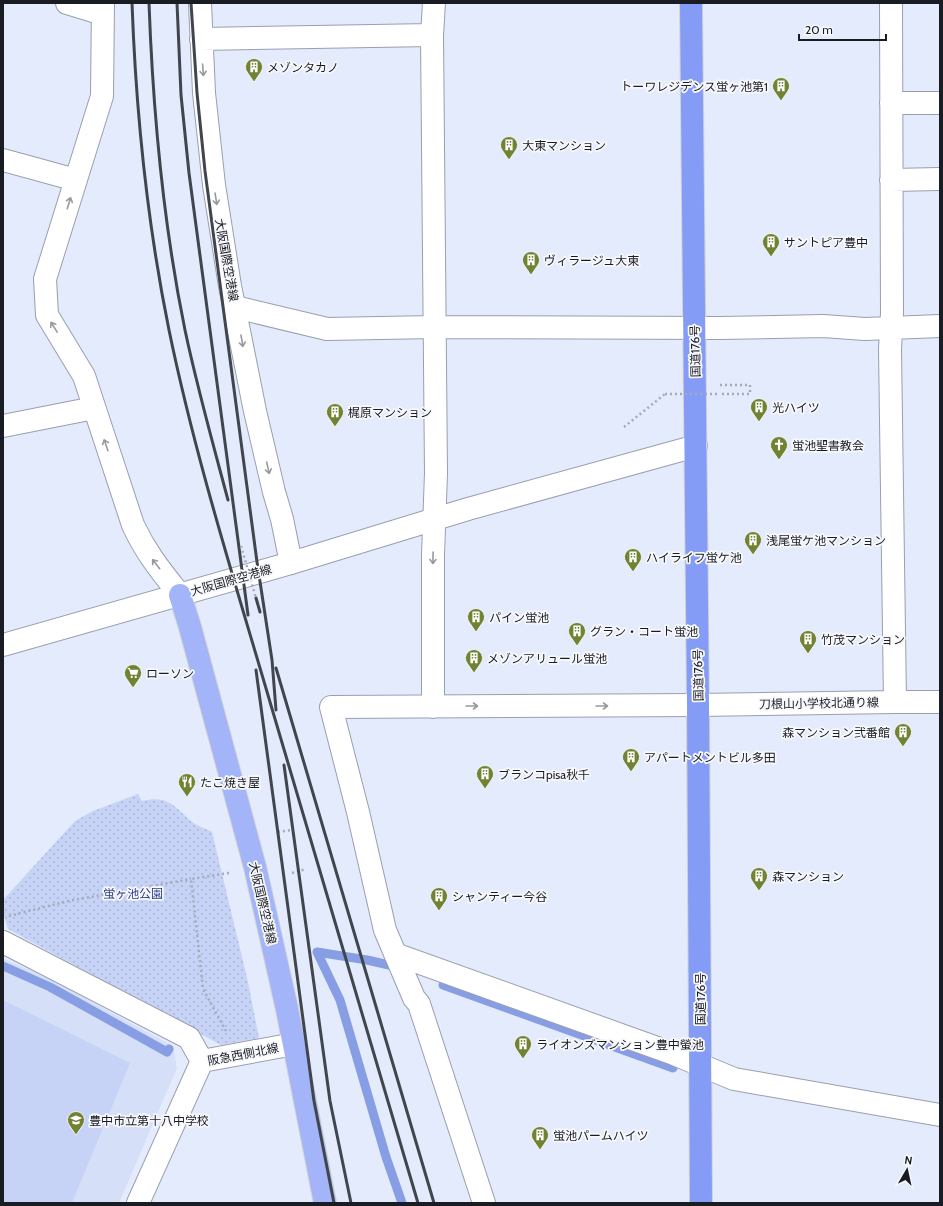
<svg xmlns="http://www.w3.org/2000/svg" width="943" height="1206" font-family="Cabin,'Noto Sans JP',sans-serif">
<defs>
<pattern id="park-dots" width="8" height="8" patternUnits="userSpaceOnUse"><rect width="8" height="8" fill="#c7d3f6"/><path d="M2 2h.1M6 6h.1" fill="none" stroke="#aab5d3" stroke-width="1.8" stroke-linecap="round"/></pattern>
</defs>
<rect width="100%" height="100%" fill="#e4ebfd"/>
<path fill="#d6dff8" d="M 3,959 L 16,964 L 53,981 L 173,1046 L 177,1068 L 119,1203 L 3,1203 Z"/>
<path fill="#c7d3f6" d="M 3,1000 L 130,1063 L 72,1203 L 3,1203 Z"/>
<path fill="url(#park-dots)" d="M 138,794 L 142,801 C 171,794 175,809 195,824 C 200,827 207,829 212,832 L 248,982 L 259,1038 L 221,1045 L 8,929 L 3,913 L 3,900 L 75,821 L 93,811 Z"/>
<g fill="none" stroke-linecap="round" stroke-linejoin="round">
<path stroke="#889ee4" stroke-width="9" d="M 317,952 L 340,1000 L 386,1157 L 402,1203
M 317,952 L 367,960 L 389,965
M 3,966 L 50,987 L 167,1052 L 169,1049
M 443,985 L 673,1068"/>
<defs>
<path id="minor" d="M 67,3 L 103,14
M 103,3 L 102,96 L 45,279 L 47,315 L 84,376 L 133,525 C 146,553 161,571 180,595
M 200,3 L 204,93 L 214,185 L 230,286 L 255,411 L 274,492 L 282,519 L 291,563
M 891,3 L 892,313 L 890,349 L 895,702
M 201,39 L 432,35
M 891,103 L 940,103
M 3,160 L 76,180
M 891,180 L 940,179
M 235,307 L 327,329 L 434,327 L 720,328 L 823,326 L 865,329 L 940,326
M 3,426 L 94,408
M 433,707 L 433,555 L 436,473 L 432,35 L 434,3
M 3,942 L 189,1038 L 202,1061
M 395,954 L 674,1054 L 734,1079 L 940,1115
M 138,1203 L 202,1061 L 294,1044
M 484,1203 L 419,1004 L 414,998 L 385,930 L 358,812 L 331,707 L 698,705 L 895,702 L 940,702"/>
<path id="tertiary" d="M 3,645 L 291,563 L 468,509 L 696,446"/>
<path id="primary" d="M 180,595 L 190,627 L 255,867 L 287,1009 L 325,1203"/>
<path id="trunk" d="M 691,3 L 698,705 L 701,1203"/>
</defs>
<use href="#minor" stroke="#999fb0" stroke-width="24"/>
<use href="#tertiary" stroke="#999fb0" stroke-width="24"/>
<use href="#primary" stroke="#d1d2d3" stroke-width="24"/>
<use href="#trunk" stroke="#d1d2d3" stroke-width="24"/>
<path stroke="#a4aab8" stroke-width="2.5" stroke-dasharray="2 3" stroke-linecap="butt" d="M 720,385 L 750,385 L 750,394 L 720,394
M 624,427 L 665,394
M 278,832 L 291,830
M 292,873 L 306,869
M 9,916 L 68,901 L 191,879
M 226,1031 L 203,989 L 191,879 L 229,873"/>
<use href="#minor" stroke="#fff" stroke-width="22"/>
<use href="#tertiary" stroke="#fff" stroke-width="22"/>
<use href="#primary" stroke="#a3b5f8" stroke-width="22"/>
<use href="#trunk" stroke="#849cf6" stroke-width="22"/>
<path stroke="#41454d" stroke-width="3" d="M 132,3 C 136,113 147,222 169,330 C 195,456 234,579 270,702 C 319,869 369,1036 418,1203
M 149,3 C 153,112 163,223 185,330 C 197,387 213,444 228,500
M 177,3 L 181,95 L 189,173 L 248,615
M 191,3 L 197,93 L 205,171 L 257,562 L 272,660 L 276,710
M 256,598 L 260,612
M 276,668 L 434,1203
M 256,670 L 314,1101 L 334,1203
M 284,765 L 330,1101 L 351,1203"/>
<path stroke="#a4aab8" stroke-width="2.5" stroke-dasharray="2 3" stroke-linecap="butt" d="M 665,394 L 720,394
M 241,546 L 256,598"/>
</g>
<defs><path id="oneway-shaft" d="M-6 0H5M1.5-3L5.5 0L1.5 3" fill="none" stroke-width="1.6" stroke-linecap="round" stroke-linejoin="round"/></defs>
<g stroke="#98999c">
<use href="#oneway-shaft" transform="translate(203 70) rotate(86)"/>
<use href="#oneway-shaft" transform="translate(216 199) rotate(81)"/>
<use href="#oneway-shaft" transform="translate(69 203) rotate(-73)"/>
<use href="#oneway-shaft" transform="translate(54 327) rotate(-122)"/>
<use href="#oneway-shaft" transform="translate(242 341) rotate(80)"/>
<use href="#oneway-shaft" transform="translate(106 445) rotate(-109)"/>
<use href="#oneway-shaft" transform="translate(268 468) rotate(77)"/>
<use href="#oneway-shaft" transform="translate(433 558) rotate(91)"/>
<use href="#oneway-shaft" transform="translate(156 564) rotate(-128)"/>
<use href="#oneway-shaft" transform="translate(472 706)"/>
<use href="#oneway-shaft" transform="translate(602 706)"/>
</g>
<defs>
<symbol id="building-pin" viewBox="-11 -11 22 30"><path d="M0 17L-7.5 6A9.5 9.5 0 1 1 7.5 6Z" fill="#718332" stroke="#f7f8fc"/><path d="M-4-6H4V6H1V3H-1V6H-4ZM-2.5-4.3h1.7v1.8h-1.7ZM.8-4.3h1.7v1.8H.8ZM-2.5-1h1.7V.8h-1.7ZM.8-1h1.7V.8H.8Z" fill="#fff"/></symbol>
<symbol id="church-pin" viewBox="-11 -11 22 30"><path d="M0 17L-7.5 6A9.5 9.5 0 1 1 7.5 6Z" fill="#718332" stroke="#f7f8fc"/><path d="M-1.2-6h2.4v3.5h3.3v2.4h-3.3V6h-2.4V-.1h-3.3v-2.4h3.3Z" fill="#fff"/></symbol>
<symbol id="supermarket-pin" viewBox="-11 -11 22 30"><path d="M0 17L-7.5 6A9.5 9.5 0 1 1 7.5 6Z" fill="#718332" stroke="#f7f8fc"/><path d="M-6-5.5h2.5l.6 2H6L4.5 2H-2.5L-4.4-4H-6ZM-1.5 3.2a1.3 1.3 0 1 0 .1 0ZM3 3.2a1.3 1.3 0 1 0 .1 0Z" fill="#fff"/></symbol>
<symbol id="restaurant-pin" viewBox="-11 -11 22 30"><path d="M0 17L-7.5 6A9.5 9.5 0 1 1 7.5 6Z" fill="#718332" stroke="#f7f8fc"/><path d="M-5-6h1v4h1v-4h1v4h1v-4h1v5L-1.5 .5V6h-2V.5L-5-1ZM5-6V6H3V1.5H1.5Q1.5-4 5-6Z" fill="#fff"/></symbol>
<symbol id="school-pin" viewBox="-11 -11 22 30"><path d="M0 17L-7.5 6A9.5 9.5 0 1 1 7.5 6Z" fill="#718332" stroke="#f7f8fc"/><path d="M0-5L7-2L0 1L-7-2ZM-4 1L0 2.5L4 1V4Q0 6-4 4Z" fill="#fff"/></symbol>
</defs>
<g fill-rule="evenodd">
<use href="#building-pin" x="244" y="57" width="20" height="27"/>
<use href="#building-pin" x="771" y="76" width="20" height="27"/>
<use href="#building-pin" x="499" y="135" width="20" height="27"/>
<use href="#building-pin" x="761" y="232" width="20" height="27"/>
<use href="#building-pin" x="521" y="250" width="20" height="27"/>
<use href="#building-pin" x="749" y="397" width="20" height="27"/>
<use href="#building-pin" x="325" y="402" width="20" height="27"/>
<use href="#church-pin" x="769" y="435" width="20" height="27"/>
<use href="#building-pin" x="743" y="530" width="20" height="27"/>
<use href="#building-pin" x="623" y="547" width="20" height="27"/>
<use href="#building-pin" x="466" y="607" width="20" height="27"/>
<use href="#building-pin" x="567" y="621" width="20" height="27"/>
<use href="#building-pin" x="798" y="629" width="20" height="27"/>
<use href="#building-pin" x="464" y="648" width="20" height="27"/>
<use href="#supermarket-pin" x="123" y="663" width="20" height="27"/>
<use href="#building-pin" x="893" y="722" width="20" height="27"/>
<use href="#building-pin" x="621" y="747" width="20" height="27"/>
<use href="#building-pin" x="475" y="764" width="20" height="27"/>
<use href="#restaurant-pin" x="177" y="772" width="20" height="27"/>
<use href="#building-pin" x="749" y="866" width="20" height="27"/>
<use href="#building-pin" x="429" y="886" width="20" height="27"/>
<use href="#building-pin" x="513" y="1034" width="20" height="27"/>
<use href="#school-pin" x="66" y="1110" width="20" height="27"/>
<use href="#building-pin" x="530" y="1125" width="20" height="27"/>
</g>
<g text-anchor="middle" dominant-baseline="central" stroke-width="3.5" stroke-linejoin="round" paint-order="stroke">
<g font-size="12" fill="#191c22" stroke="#f7f8fc" text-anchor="start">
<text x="267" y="67">メゾンタカノ</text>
<text x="768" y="86" text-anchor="end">トーワレジデンス蛍ヶ池第1</text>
<text x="522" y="145">大東マンション</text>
<text x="784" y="242">サントピア豊中</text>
<text x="544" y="260">ヴィラージュ大東</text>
<text x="772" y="407">光ハイツ</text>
<text x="348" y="412">梶原マンション</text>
<text x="792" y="445">蛍池聖書教会</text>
<text x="766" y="540">浅尾蛍ケ池マンション</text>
<text x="646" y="557">ハイライフ蛍ケ池</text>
<text x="489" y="617">パイン蛍池</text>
<text x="590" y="631">グラン・コート蛍池</text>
<text x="821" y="639">竹茂マンション</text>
<text x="487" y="658">メゾンアリュール蛍池</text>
<text x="146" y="673">ローソン</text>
<text x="890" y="732" text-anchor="end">森マンション弐番館</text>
<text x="644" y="757">アパートメントビル多田</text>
<text x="498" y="774">ブランコpisa秋千</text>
<text x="200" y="782">たこ焼き屋</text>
<text x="772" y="876">森マンション</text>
<text x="452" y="896">シャンティー今谷</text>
<text x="536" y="1044">ライオンズマンション豊中螢池</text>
<text x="89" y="1120">豊中市立第十八中学校</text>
<text x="553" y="1135">蛍池パームハイツ</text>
</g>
<g font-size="12" fill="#191c22" stroke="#f7f8fc">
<text transform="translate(227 260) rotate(80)">大阪国際空港線</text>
<text transform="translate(695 351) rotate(-91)">国道176号</text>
<text transform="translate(231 580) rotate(-16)">大阪国際空港線</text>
<text transform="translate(698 675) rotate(-91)">国道176号</text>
<text transform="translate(819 703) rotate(-1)">刀根山小学校北通り線</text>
<text transform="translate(263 903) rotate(77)">大阪国際空港線</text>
<text transform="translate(700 999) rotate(-90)">国道176号</text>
<text transform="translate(243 1054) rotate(-11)">阪急西側北線</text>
</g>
<g font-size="12" fill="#2b3c8d" stroke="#f7f8fc">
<text x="133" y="893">蛍ヶ池公園</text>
</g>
</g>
<rect width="943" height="1206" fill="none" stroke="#191c22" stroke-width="8"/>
<g transform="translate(907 1170) rotate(9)" stroke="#f7f8fc" stroke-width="3" paint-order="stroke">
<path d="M0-3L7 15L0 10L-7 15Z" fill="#191c22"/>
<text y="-6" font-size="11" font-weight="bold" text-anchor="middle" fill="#191c22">N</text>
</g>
<path d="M799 34v6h87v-6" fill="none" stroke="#191c22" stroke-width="2"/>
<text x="805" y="34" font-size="12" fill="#191c22" stroke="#f7f8fc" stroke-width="3" paint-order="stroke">20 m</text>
</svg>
